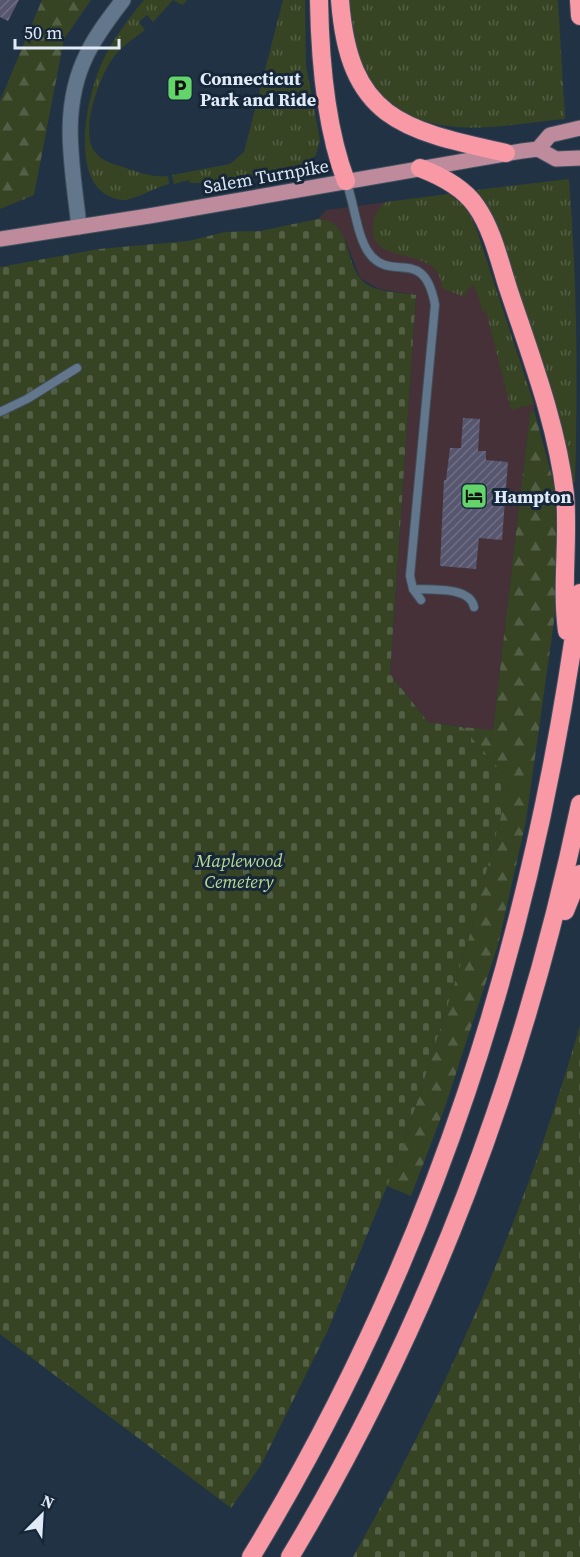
<svg xmlns="http://www.w3.org/2000/svg" width="580" height="1557" font-family="'Source Serif 4',serif">
<defs>
<pattern id="grass-tufts" width="24" height="20" patternUnits="userSpaceOnUse" patternTransform="scale(1.5)"><rect width="24" height="20" fill="#364423"/><path d="M3 7l-1-3M5 7V3M7 7l1-3M15 17l-1-3M17 17v-4M19 17l1-3" fill="none" stroke="#535f44"/></pattern>
<pattern id="forest-firs" width="22" height="20" patternUnits="userSpaceOnUse" patternTransform="scale(1.5)"><rect width="22" height="20" fill="#364423"/><path d="M5 1l3.5 6h-7zM16 11l3.5 6h-7z" fill="#535f44"/></pattern>
<pattern id="cemetery-stones" width="16" height="16" patternUnits="userSpaceOnUse" patternTransform="scale(1.5)"><rect width="16" height="16" fill="#364423"/><path d="M2 7V4a2 2 0 0 1 4 0v3zM10 15v-3a2 2 0 0 1 4 0v3z" fill="#535f44"/></pattern>
<pattern id="building-hatch" width="6" height="6" patternUnits="userSpaceOnUse" patternTransform="scale(1.5)"><rect width="6" height="6" fill="#57566f"/><path d="M-1 1l2-2M0 6l6-6M5 7l2-2" fill="none" stroke="#6f6e84"/></pattern>
</defs>
<rect width="100%" height="100%" fill="#213244"/>
<path fill="#453137" d="M 449,194 L 470,214 L 476,228 L 534,404 L 534,410 L 530,412 L 493,731 L 428,722 L 390,674 L 416,295 L 379,289 L 360,278 L 346,241 L 324,219 L 318,219 L 326,210 Z"/>
<path fill="url(#grass-tufts)" d="M 144,0 L 187,0 L 183,5 L 173,0 L 153,22 L 147,15 L 139,22 L 145,30 C 136,37 125,44 117,53 C 101,70 78,133 95,152 C 102,161 113,164 123,167 C 137,172 154,178 168,176 L 169,184 C 156,187 133,201 122,200 C 66,193 86,99 101,65 C 111,42 127,20 144,0 Z
M 283,0 L 305,0 L 306,66 L 320,140 L 316,155 L 307,163 L 234,182 L 190,183 L 189,180 L 174,184 L 172,175 L 230,164 L 244,152 Z
M 347,0 L 558,0 L 565,119 C 505,124 432,144 384,97 C 373,86 361,70 357,55 C 352,37 351,18 347,0 Z
M 569,179 C 577,280 578,380 575,482 L 570,482 L 495,224 L 486,203 L 476,190 Z
M 449,194 L 466,207 L 476,228 L 534,404 L 511,410 L 486,311 L 483,312 L 474,285 L 468,289 L 464,297 L 442,288 C 440,242 369,269 373,226 C 374,216 378,208 386,202 Z"/>
<path fill="url(#forest-firs)" d="M 42,0 L 91,0 L 64,39 L 34,195 L 0,209 L 0,101 Z
M 534,410 L 554,484 L 557,539 L 555,614 L 526,821 L 498,945 L 445,1107 L 411,1196 L 387,1186 L 401,1152 L 468,941 L 510,781 L 462,727 L 493,730 L 530,412 Z"/>
<path fill="url(#cemetery-stones)" d="M 318,219 C 354,220 343,267 365,283 C 378,293 401,292 416,295 L 390,674 L 428,722 L 462,727 L 510,781 L 468,941 L 401,1152 L 328,1330 L 261,1465 L 231,1508 L 0,1334 L 0,267 L 99,249 L 188,241 L 225,232 L 260,231 Z
M 580,1025 L 580,1557 L 353,1557 C 448,1389 527,1211 580,1025 Z"/>
<path fill="url(#building-hatch)" d="M 0,0 L 19,0 L 8,21 L 0,17 Z
M 463,418 L 480,419 L 478,451 L 486,451 L 486,460 L 508,462 L 502,540 L 479,538 L 476,569 L 440,566 L 444,480 L 446,480 L 450,448 L 461,448 Z"/>
<g fill="none" stroke-linecap="round" stroke-linejoin="round">
<defs>
<path id="service" d="M 346,181 C 354,202 357,237 369,253 C 391,284 424,244 435,305 L 410,576 L 413,589 L 421,600
M 0,412 L 27,399 L 77,368
M 413,589 C 430,590 470,586 474,607"/>
<path id="minor" d="M 79,227 C 73,168 59,110 87,54 C 96,35 110,17 123,0"/>
<path id="primary" d="M 538,149 L 550,135 L 580,128
M 0,239 L 149,216 L 522,151 L 538,149 L 556,159 L 580,158"/>
<path id="motorway" d="M 319,0 C 320,59 325,126 346,181
M 340,0 C 349,119 402,130 506,153
M 579,0 L 580,16
M 420,168 C 441,176 463,187 476,206 C 493,230 500,264 509,291 C 531,357 557,425 565,494 C 569,540 561,586 567,631
M 565,911 L 580,874
M 251,1557 C 433,1257 534,939 580,593
M 290,1557 C 429,1325 525,1069 580,804"/>
</defs>
<use href="#service" stroke="#41505f" stroke-width="10"/>
<use href="#minor" stroke="#41505f" stroke-width="17"/>
<use href="#primary" stroke="#41505f" stroke-width="17"/>
<use href="#motorway" stroke="#41505f" stroke-width="20"/>
<use href="#service" stroke="#63778c" stroke-width="8"/>
<use href="#minor" stroke="#63778c" stroke-width="15"/>
<use href="#primary" stroke="#be8b9c" stroke-width="15"/>
<use href="#motorway" stroke="#fa99a6" stroke-width="18"/>
</g>
<defs>
<symbol id="parking-square" viewBox="-11 -11 22 22"><rect x="-9" y="-9" width="18" height="18" rx="4" fill="#62d469" stroke="#172739"/><path d="M-3.5-5.5H1a3.5 3.5 0 0 1 0 7H-1V5.5H-3.5ZM-1-3.4V-.6H.8a1.4 1.4 0 0 0 0-2.8Z" fill="#111"/></symbol>
<symbol id="hotel-square" viewBox="-11 -11 22 22"><rect x="-9" y="-9" width="18" height="18" rx="4" fill="#62d469" stroke="#172739"/><path d="M-6-4.5h1.5V1H6V5H4.5V3h-9V5H-6ZM-4 0a1.8 1.8 0 1 1 3.6 0ZM.5 0V-2.5h3Q6-2.5 6 0Z" fill="#111"/></symbol>
</defs>
<g fill-rule="evenodd">
<use href="#parking-square" x="165" y="73" width="30" height="30"/>
<use href="#hotel-square" x="459" y="481" width="30" height="30"/>
</g>
<g text-anchor="middle" dominant-baseline="central" stroke-width="6" stroke-linejoin="round" paint-order="stroke">
<g font-size="18" font-weight="bold" fill="#e0ebf7" stroke="#172739" text-anchor="start">
<text x="200" y="78">Connecticut<tspan x="200" dy="21">Park and Ride</tspan></text>
<text x="494" y="496">Hampton</text>
</g>
<g font-size="18" fill="#e0ebf7" stroke="#172739">
<text transform="translate(266 176) rotate(-10)">Salem Turnpike</text>
</g>
<g font-size="18" font-style="italic" fill="#b9da90" stroke="#172739">
<text x="239" y="860">Maplewood<tspan x="239" dy="21">Cemetery</tspan></text>
</g>
</g>
<g transform="translate(42 1515) rotate(24)" stroke="#172739" stroke-width="4.5" paint-order="stroke">
<path d="M0-4.5L10 22L0 15L-10 22Z" fill="#e0ebf7"/>
<text y="-9" font-size="16" font-weight="bold" text-anchor="middle" fill="#e0ebf7">N</text>
</g>
<path d="M15 39v9h104v-9" fill="none" stroke="#e0ebf7" stroke-width="3"/>
<text x="24" y="39" font-size="18" fill="#e0ebf7" stroke="#172739" stroke-width="4.5" paint-order="stroke">50 m</text>
</svg>
